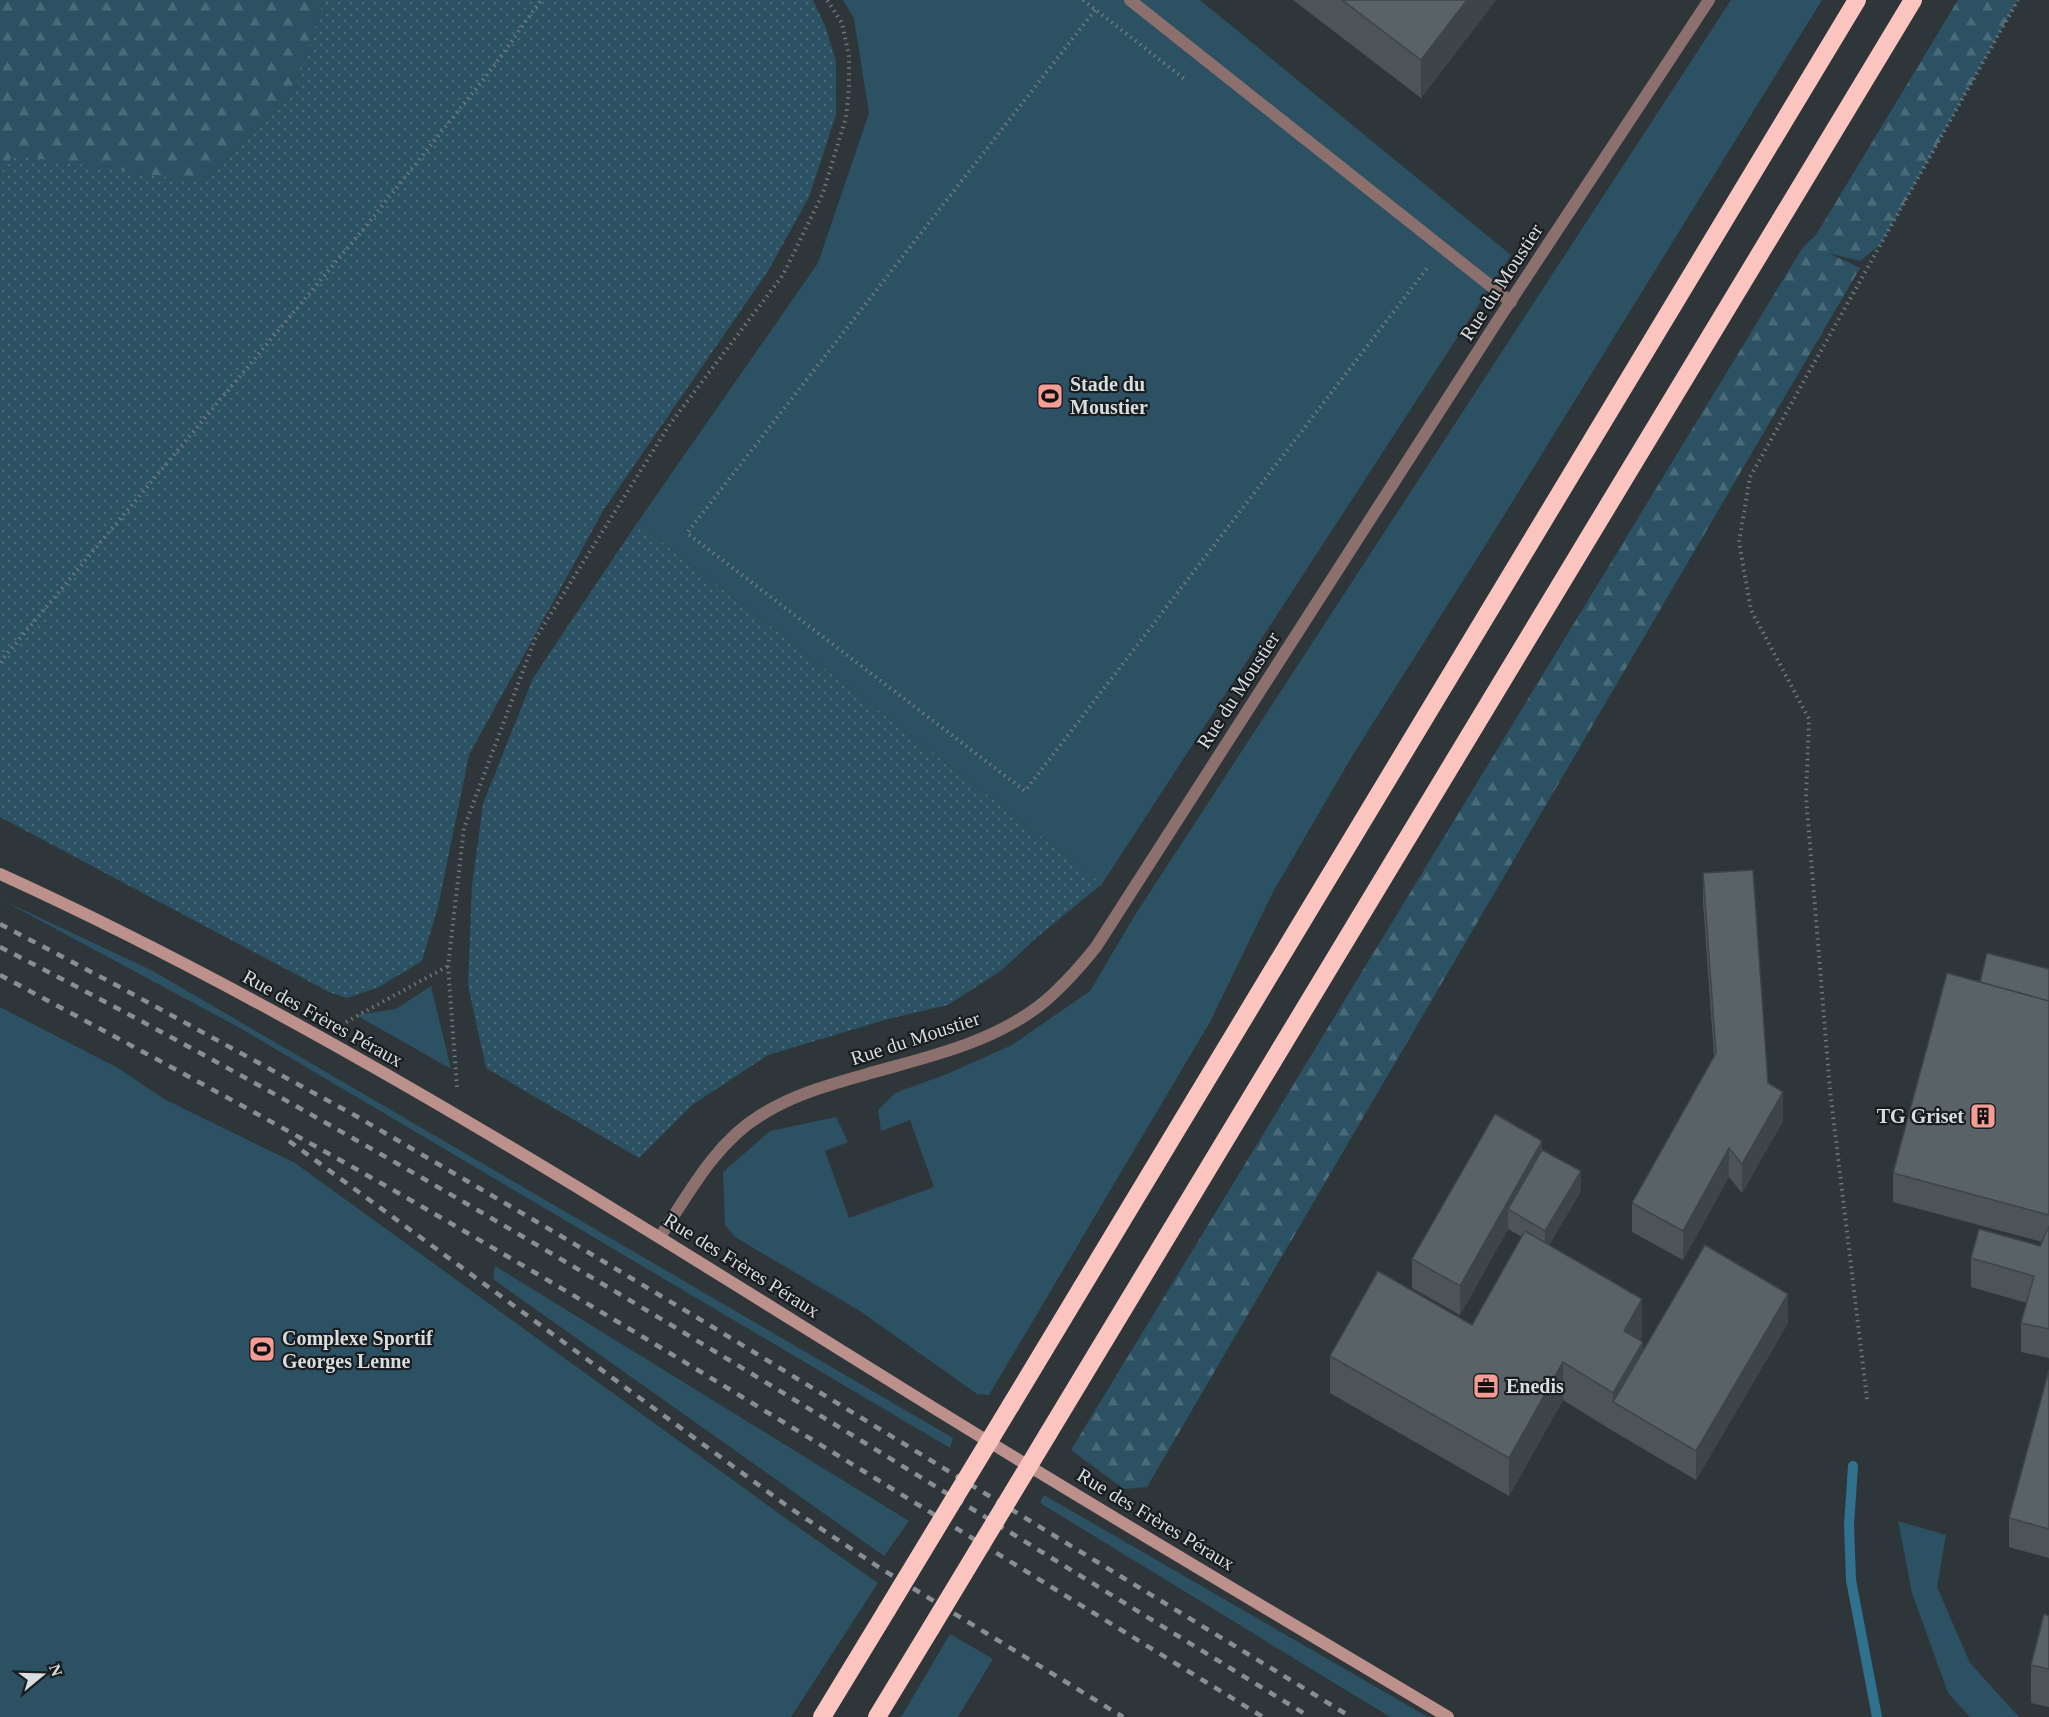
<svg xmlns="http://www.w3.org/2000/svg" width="2049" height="1717" font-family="Georgia,serif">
<defs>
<pattern id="forest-firs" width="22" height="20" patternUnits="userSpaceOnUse" patternTransform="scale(1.5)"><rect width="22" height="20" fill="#2b5163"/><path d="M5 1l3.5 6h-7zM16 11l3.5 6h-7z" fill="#496a79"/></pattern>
<pattern id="garden-dots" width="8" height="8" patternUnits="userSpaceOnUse" patternTransform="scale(1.5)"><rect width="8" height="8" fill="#2b5163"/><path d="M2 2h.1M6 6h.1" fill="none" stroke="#496a79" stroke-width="1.8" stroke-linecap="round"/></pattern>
</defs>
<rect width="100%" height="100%" fill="#2e363a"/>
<path fill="#2b5163" d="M 843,0 L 1200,0 L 1511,255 L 1102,884 L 637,523 L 818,263 L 869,113 L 854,19 Z
M 1731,0 L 1822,0 L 1495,530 L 1354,753 L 1273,892 L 1210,1022 L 989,1395 L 977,1394 L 860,1311 L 735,1237 L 725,1225 L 723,1172 L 770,1131 L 836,1117 L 848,1142 L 825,1151 L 849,1218 L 934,1187 L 910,1120 L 881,1131 L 878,1110 L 895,1093 L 947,1074 L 1012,1045 L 1090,991 L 1135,915 Z
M 0,899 L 153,971 L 953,1438 L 950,1448 L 240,1028 Z
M 431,986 L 451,1069 L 356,1015 L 396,1009 Z
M 0,1007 L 118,1068 L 164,1099 L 295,1163 L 788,1520 L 878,1583 L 791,1717 L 0,1717 Z
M 495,1266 L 909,1521 L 884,1556 L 493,1279 Z
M 1044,1495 L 1428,1717 L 1390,1717 L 1040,1503 Z
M 1898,1521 L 1946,1535 L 1937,1587 L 1970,1663 L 2019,1717 L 1970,1717 L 1948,1693 L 1912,1593 Z
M 950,1634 L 993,1659 L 958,1717 L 901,1717 Z"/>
<path fill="url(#forest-firs)" d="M 0,0 L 324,0 L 293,95 L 203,182 L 13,156 L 0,175 Z
M 1958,0 L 2018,0 L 1881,244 L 1860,261 L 1828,253 L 1860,268 L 1147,1487 L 1124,1489 L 1071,1450 L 1803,247 L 1816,235 Z"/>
<path fill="url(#garden-dots)" d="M 324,0 L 813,0 L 826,28 L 836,61 L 836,115 L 809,197 L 768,271 L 604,509 L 469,755 L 438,907 L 422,961 L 379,987 L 347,998 L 329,992 L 0,817 L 0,175 L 13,155 L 203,182 L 293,95 Z
M 637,523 L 1102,884 L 1036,938 L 1002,970 L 948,1005 L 888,1019 L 768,1055 L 692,1105 L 639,1158 L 486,1068 L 468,985 L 472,886 L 483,804 L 533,678 Z"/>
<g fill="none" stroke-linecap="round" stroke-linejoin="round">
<path stroke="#30718d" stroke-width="10" d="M 1853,1466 L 1849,1525 L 1851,1580 L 1877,1717"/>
<path stroke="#71787b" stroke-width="4" stroke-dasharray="1.5 4.5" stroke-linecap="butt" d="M 1083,0 L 1187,81
M 1095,10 L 687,533 L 1025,791 L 1428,267
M 0,662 L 366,226 L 491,70 L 541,0
M 346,1022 L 448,966
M 457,1087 L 448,966 L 464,828 L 535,639 L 670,424 L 783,275 L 823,193 L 846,117 L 849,88 L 849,56 L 842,23 L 827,0
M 1867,1399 L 1830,1090 L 1806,797 L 1809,719 L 1751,610 L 1739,542 L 1750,477 L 2018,0"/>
<path stroke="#8c706d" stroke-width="12" d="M 1130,0 L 1511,302"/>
<path stroke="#8c706d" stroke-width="12" d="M 660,1237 C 689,1193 715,1143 761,1115 C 794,1094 829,1085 867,1074 C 927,1057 989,1044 1039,1006 C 1061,989 1079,968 1096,947 L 1498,320 L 1709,0"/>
<path stroke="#bc918c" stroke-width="12" d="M 0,874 C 312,1016 602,1202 892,1382 C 1076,1497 1263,1606 1448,1717"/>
<path stroke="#fbc4bf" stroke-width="18" d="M 1011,1405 L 1857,0
M 1048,1434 L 1913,0
M 822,1717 L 887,1610
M 877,1717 L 931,1628"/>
<path stroke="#888f92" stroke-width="4.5" stroke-dasharray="8 8" stroke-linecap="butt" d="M 0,924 L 116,985 L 356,1116 L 561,1236 L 711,1326 L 1351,1717
M 0,947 C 451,1178 878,1453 1310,1717
M 0,975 C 149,1055 299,1135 445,1220 C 721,1380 991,1551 1263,1717
M 289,1141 L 790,1508 L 880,1568 L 1123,1717"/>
<path stroke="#fbc4bf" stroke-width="18" d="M 887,1610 L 1011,1405
M 931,1628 L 1048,1434"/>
</g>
<path fill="#4d5459" d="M 1293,0 L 1496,0 L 1421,98 Z
M 1703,873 L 1768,1083 L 1783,1121 L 1742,1193 L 1729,1177 L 1683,1260 L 1632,1232 L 1632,1203 L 1714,1056 L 1703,902 Z
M 2049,969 L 2049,1358 L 2021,1352 L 2021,1323 L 2027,1303 L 1971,1287 L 1971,1258 L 2040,1246 L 2042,1242 L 1893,1202 L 1893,1173 L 1980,982 Z
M 1542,1150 L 1581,1191 L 1549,1245 L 1642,1336 L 1640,1340 L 1643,1350 L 1788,1323 L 1696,1480 L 1613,1431 L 1563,1400 L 1509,1496 L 1330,1393 L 1330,1356 L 1472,1325 L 1522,1237 L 1508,1229 L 1460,1315 L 1412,1288 L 1412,1259 Z
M 2049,1370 L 2049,1558 L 2009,1547 L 2009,1518 Z
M 2049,1616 L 2049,1707 L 2031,1703 L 2031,1665 Z"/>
<path fill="#3e4548" d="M 1467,0 L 1496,0 L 1421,98 L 1421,60 Z
M 1783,1092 L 1783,1121 L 1742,1193 L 1742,1164 Z
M 1542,1141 L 1542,1170 L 1508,1209 L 1508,1229 L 1460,1315 L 1460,1286 Z
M 1729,1148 L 1729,1177 L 1683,1260 L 1683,1231 Z
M 1581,1171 L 1581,1191 L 1545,1251 L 1545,1231 Z
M 1788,1294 L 1788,1323 L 1696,1480 L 1696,1451 Z
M 1642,1299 L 1642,1336 L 1624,1369 L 1624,1331 Z
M 1643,1342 L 1643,1380 L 1613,1402 L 1613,1431 L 1613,1393 Z
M 1563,1362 L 1563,1400 L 1509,1496 L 1509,1458 Z"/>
<path fill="#596267" stroke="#3e4548" stroke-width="1.5" d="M 1342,0 L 1467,0 L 1421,60 Z
M 1753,870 L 1768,1083 L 1783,1092 L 1742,1164 L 1729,1148 L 1683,1231 L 1632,1203 L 1716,1053 L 1703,873 Z
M 1987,953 L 2049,969 L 2049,1001 L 1980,982 Z
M 1947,973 L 2049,1001 L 2049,1215 L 1893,1173 Z
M 1495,1114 L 1542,1141 L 1460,1286 L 1412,1259 Z
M 1542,1150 L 1581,1171 L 1545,1231 L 1508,1209 Z
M 2049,1226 L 2049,1329 L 2021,1323 L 2034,1276 L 1971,1258 L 1979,1229 L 2040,1246 Z
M 1525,1231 L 1642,1299 L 1624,1331 L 1643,1342 L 1613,1393 L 1563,1362 L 1509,1458 L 1330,1356 L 1378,1271 L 1472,1325 Z
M 1705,1245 L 1788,1294 L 1696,1451 L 1613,1402 Z
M 2049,1370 L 2049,1529 L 2009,1518 Z
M 2044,1614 L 2049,1616 L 2049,1669 L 2031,1665 Z"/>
<defs>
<symbol id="stadium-square" viewBox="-11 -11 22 22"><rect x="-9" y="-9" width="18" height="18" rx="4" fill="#f59c94" stroke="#191d1f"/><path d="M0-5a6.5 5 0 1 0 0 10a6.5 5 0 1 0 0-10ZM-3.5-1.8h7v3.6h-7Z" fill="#111"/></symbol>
<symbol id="building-square" viewBox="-11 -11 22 22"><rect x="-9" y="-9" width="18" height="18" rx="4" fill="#f59c94" stroke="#191d1f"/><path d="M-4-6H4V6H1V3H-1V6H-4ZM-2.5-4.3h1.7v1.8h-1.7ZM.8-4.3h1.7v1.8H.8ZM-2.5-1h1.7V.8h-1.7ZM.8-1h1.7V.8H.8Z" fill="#111"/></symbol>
<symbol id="office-square" viewBox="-11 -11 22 22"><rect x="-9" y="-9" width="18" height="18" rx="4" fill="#f59c94" stroke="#191d1f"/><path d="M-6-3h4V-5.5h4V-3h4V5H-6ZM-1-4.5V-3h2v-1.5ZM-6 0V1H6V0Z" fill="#111"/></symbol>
</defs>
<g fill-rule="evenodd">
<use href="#stadium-square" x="1035" y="381" width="30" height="30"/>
<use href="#building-square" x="1968" y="1101" width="30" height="30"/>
<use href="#stadium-square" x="247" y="1334" width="30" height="30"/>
<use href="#office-square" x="1471" y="1371" width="30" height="30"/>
</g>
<g text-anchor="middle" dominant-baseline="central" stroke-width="4.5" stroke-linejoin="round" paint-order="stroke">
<g font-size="20" fill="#d8dee0" stroke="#191d1f">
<text transform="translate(1501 282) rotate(-57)">Rue du Moustier</text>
<text transform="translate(1238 690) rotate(-57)">Rue du Moustier</text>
<text transform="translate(323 1018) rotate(29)">Rue des Frères Péraux</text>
<text transform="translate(915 1038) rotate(-18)">Rue du Moustier</text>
<text transform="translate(742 1265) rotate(32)">Rue des Frères Péraux</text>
<text transform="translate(1156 1519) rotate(31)">Rue des Frères Péraux</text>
</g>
<g font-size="20" font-weight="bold" fill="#d8dee0" stroke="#191d1f" text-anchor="start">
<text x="1070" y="384">Stade du<tspan x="1070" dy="23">Moustier</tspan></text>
<text x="1964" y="1116" text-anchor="end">TG Griset</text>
<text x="282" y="1338">Complexe Sportif<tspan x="282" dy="23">Georges Lenne</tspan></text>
<text x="1506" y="1386">Enedis</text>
</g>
</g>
<g transform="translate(42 1675) rotate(71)" stroke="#191d1f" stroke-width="4.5" paint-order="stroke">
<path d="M0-4.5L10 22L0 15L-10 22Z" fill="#d8dee0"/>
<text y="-9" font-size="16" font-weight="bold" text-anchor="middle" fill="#d8dee0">N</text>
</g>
</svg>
